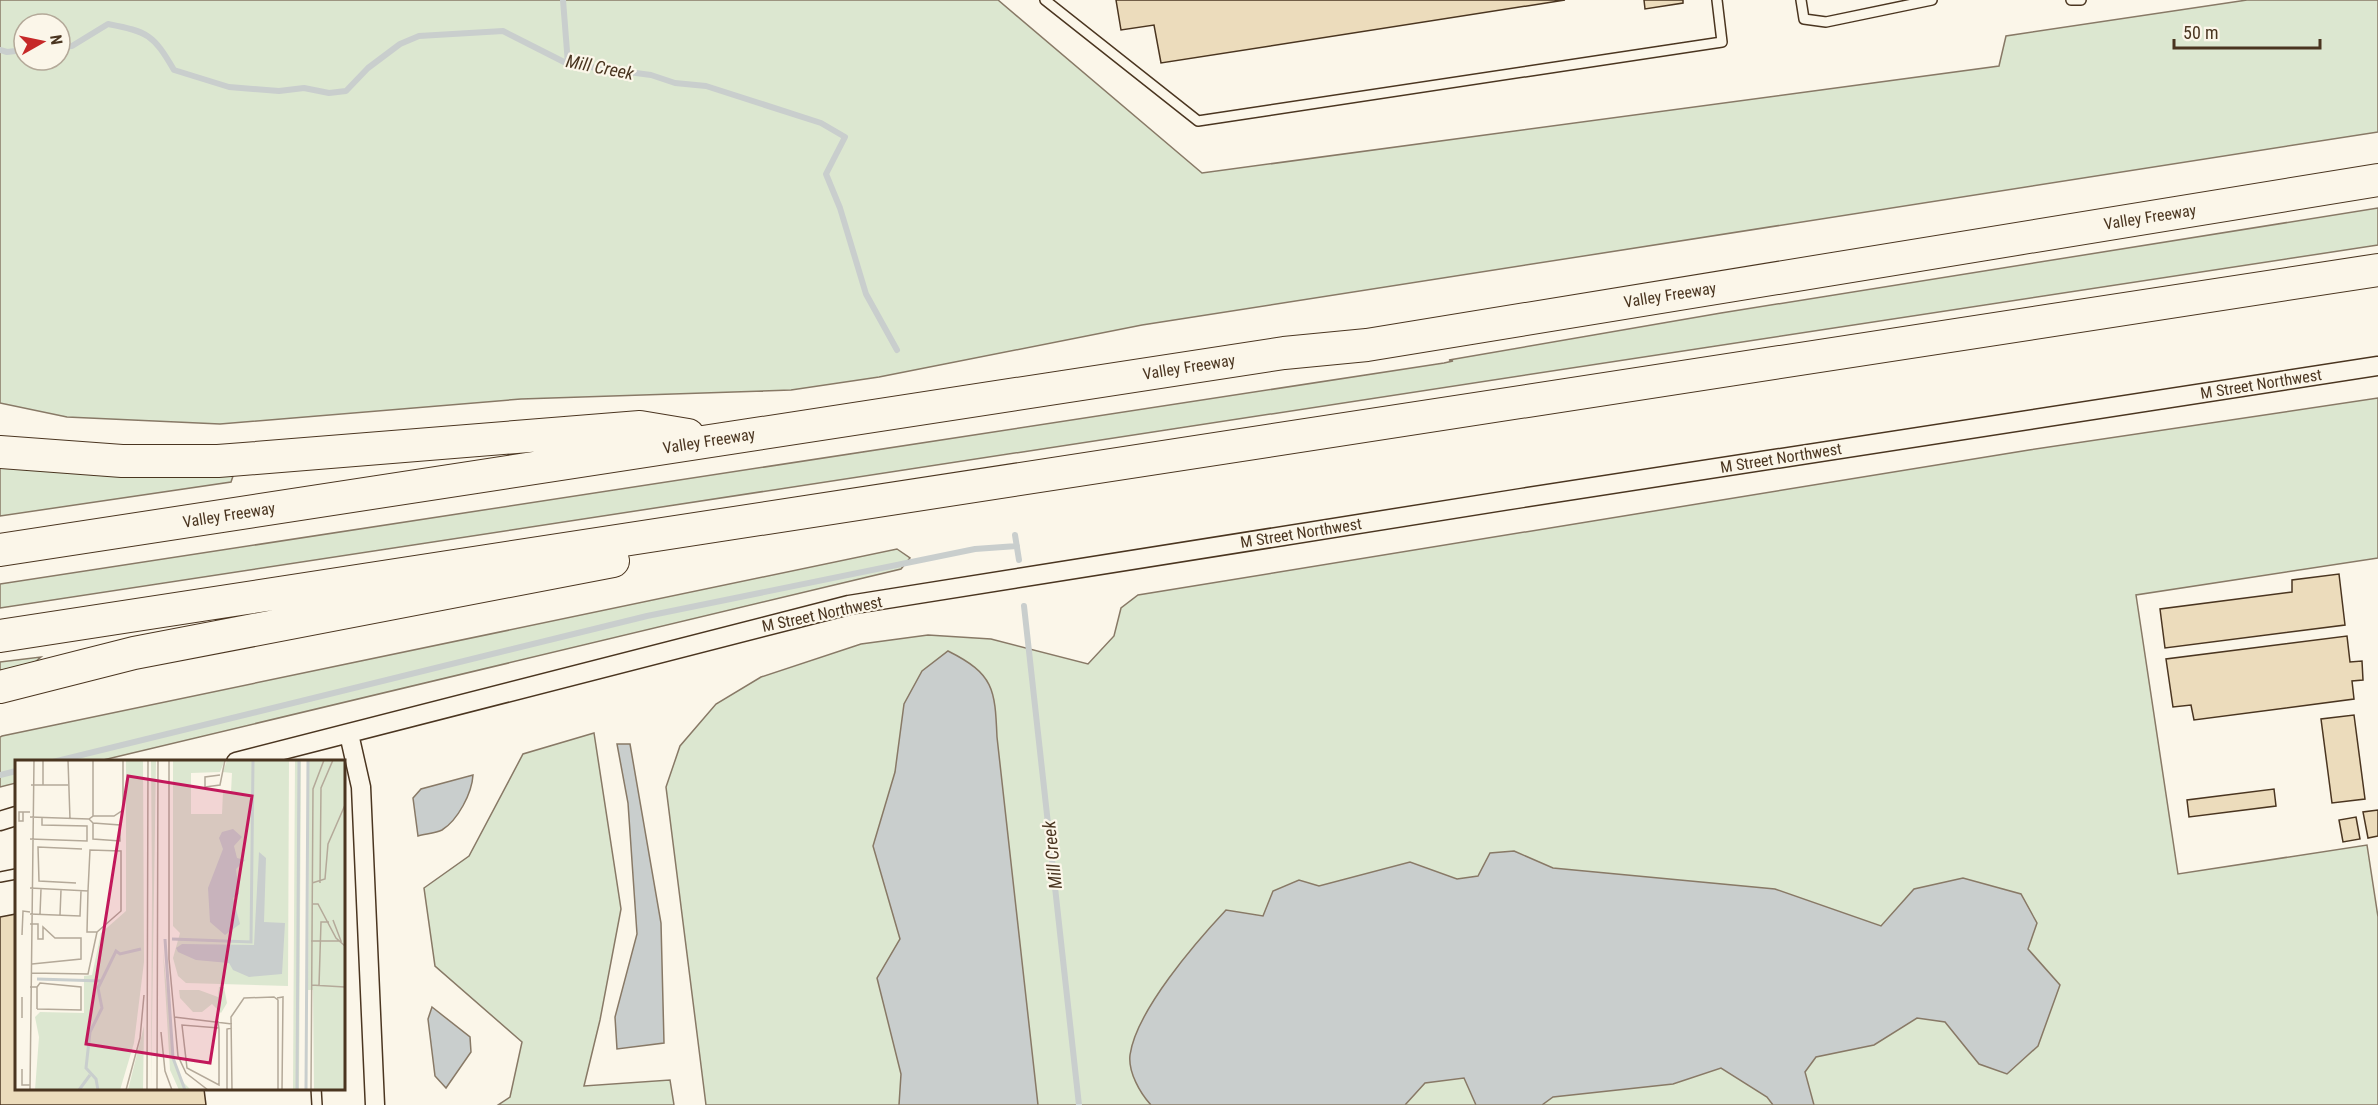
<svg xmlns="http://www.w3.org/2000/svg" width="2378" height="1105" font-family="'Roboto Condensed',sans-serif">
<rect width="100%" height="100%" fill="#fbf6e9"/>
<path fill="#dce7d0" stroke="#887966" stroke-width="1.5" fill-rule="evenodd" d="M 0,0 L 998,0 L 1202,173 L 1999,66 L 2006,36 L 2247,0 L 2378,0 L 2378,132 L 1142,325 L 879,377 L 791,390 L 521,399 L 220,424 L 67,417 L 0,403 ZM 24,24 L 60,24 L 60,60 L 24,60 Z
M 2378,208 L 2378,245 L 0,608 L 0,584 L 1444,363 L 1453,361 L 1449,360 L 1721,313 Z
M 2378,398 L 2378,558 L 2136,595 L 2178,874 L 2367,845 L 2378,917 L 2378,1105 L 706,1105 L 666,787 L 680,746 L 716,704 L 761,677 L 861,644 L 928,635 L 991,639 L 1088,664 L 1114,636 L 1121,608 L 1138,595 L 2029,450 Z
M 0,467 L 136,477 L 233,476 L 231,482 L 0,516 Z
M 897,549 L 910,558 L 901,569 L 99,761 L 16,762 L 16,783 L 0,787 L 0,737 L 2,736 Z
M 41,657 L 35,662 L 0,671 L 0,662 Z
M 594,733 L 621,909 L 600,1020 L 584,1086 L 670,1080 L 674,1105 L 498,1105 L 510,1097 L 522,1042 L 435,966 L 424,888 L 469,856 L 523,754 Z"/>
<path fill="#c9cecd" stroke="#887966" stroke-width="1.5" d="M 948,651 C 994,674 995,689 997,737 L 1038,1105 L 899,1105 L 901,1074 L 877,978 L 900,939 L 873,846 L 895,772 L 904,704 L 922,671 Z
M 617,744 L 630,744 L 661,923 L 664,1043 L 617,1049 L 615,1017 L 637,934 L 628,803 Z
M 473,775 C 472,793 458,820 442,830 C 436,833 425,834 418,836 L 413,798 L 421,789 Z
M 1514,851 L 1553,868 L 1775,889 L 1881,926 L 1914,889 L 1963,878 L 2021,894 L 2037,923 L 2028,949 L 2060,985 L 2038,1046 L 2007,1074 L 1979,1064 L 1945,1022 L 1917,1018 L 1874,1045 L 1816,1057 L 1805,1072 L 1814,1105 L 1773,1105 L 1767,1097 L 1721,1068 L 1673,1084 L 1553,1097 L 1542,1105 L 1476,1105 L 1464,1078 L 1425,1083 L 1405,1105 L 1151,1105 C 1140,1093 1128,1072 1130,1055 C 1136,1011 1196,942 1226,910 L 1263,916 L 1273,891 L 1299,880 L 1319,886 L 1410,862 L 1457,879 L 1478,876 L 1490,853 Z
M 432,1007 L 470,1037 L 471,1052 L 446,1088 L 435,1076 L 428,1019 Z"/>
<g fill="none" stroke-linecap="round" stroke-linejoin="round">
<path stroke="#c9cecd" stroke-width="6" d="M 563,0 L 568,64
M 60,47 L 72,46 L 108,24 C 148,32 153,34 174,70 L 229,87 L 279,91 L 304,88 L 329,93 L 346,91 L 368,68 L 400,44 L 419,36 L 503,31 L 568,64 L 651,75 L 675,83 L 706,86 L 821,123 L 845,137 L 826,174 L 840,208 L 866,294 L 897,350
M 0,50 L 7,52 L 24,50
M 1015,535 L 1019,560
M 1024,606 L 1079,1105
M 53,762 L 647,616 L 975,549 L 1017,546
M 0,775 L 16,771"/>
</g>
<path fill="#ecdcbc" stroke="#4a3520" stroke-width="1.5" d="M 1116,0 L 1565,0 L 1161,63 L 1154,25 L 1121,30 Z
M 1644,0 L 1683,0 L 1683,3 L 1645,9 Z
M 2339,574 L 2345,625 L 2165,648 L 2160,609 L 2292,592 L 2292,580 Z
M 2347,636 L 2350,662 L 2362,661 L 2363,680 L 2352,681 L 2354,699 L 2194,720 L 2191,705 L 2173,707 L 2166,659 Z
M 2354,715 L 2365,799 L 2332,803 L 2321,719 Z
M 2274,789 L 2276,806 L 2189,817 L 2187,800 Z
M 2378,810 L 2378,836 L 2368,838 L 2363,812 Z
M 2356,817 L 2360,839 L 2343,842 L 2339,820 Z
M 16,914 L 16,1088 L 208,1088 L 204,1089 L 206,1105 L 0,1105 L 0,917 Z"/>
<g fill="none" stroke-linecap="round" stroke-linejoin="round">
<defs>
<path id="service" d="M 1045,0 L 1198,121 L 1722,42 L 1717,0
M 1801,0 L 1804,19 L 1826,22 L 1932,0
M 2071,0 L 2081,0
M 0,877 L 16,874
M 316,1088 L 317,1105"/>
<path id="minor" d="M 349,734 L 361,787 L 375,1105
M 236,762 L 849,605 L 1522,498 L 2378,366
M 0,821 L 16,816"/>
<path id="motorway" d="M 0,452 L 122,461 L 218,461 L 640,427 L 688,435
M 0,550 L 1284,353 L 1367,345 L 2378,180
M 0,636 L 2378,270
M 0,687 L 134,653 L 613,561"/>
</defs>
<use href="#service" stroke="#4a3520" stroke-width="12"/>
<use href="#minor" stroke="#4a3520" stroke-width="21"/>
<use href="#motorway" stroke="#4a3520" stroke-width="34"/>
<use href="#service" stroke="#fbf6e9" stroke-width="9"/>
<use href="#minor" stroke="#fbf6e9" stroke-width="18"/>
<use href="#motorway" stroke="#fbf6e9" stroke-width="32"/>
</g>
<g text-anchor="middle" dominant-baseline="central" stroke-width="4.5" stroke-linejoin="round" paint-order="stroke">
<g font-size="16" fill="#4a3520" stroke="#fbf6e9">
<text transform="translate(2150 217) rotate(-9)">Valley Freeway</text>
<text transform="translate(1670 295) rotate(-9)">Valley Freeway</text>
<text transform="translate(1189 367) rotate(-9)">Valley Freeway</text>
<text transform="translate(2261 384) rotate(-9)">M Street Northwest</text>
<text transform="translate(709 441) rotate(-9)">Valley Freeway</text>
<text transform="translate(1781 458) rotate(-9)">M Street Northwest</text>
<text transform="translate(229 515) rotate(-9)">Valley Freeway</text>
<text transform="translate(1301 533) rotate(-9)">M Street Northwest</text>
<text transform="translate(822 614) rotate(-12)">M Street Northwest</text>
</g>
<g font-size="18" font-style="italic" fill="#4a3520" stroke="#fbf6e9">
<text transform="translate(600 67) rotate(11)">Mill Creek</text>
<text transform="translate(1052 855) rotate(-96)">Mill Creek</text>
</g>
</g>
<g transform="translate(15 760)">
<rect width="330" height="330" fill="#fbf6e9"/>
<path d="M 111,0 L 128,0 L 129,202 L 119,283 L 105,330 L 20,330 L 24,277 L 20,257 L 25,252 L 69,253 L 69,216 L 77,215 L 86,173 L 111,151 ZM 136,0 L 141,0 L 136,330 L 137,128 ZM 158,0 L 210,0 L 205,12 L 176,13 L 176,54 L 207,54 L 208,32 L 216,32 L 217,13 L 208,12 L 212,0 L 274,0 L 273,226 L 171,223 L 163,216 L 158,198 L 165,173 L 158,166 ZM 280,0 L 286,0 L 284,330 L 278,330 ZM 294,0 L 330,0 L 330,330 L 299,330 L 298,230 L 293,230 ZM 148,192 L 160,304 L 167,321 L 176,330 L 164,330 L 155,310 ZM 204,227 L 209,227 L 212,243 L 206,253 L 197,244 L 187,252 L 178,252 L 165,238 L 164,230 L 184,230 L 203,237 ZM 129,266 L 128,330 L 113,330 Z" fill="#dce7d0"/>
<path d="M 218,69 L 227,77 L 219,86 L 222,98 L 230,100 L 221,109 L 224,134 L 218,138 L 225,164 L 210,175 L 195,162 L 193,128 L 208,89 L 204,78 L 207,72 ZM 244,92 L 251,98 L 249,162 L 270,163 L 267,214 L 234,217 L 218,210 L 214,203 L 181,200 L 163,192 L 161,188 L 167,184 L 239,185 Z" fill="#c9cecd"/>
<path fill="none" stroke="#c9cecd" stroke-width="3" d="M 150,179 L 158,298 L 170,330M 157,179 L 236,182 L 238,0M 22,219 L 87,221M 64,330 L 75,315M 83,330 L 81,319 L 71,308 L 75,272 L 87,248 L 83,228 L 101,191 L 105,194 L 126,189M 282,330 L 284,0M 291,330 L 293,0"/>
<path fill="none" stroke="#b4a999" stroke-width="1.5" d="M 53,0 L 55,59M 154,0 L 154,199 L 163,296 L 171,313 L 193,330M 205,15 L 190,17 L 190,27 L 205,25 L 210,0M 16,25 L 53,25M 28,25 L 28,0M 8,52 L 8,61 L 4,61 L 4,52 L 15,52M 78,56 L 99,56 L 108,50 L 108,0M 15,57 L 74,59M 74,59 L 78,63 L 78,79 L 105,81 L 105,65 L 78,63M 74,59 L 78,56 L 78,0M 15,79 L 72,81 L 72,66 L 27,65 L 27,58M 61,123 L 24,121 L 23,87 L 67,89M 297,123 L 310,119 L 313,84 L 330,45M 305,123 L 306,28 L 318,0M 15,128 L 73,131 L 75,90 L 106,91 L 106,151 L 82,172 L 72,172 L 73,131M 297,144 L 303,144 L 321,178 L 330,186M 15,154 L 65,156 L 66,131M 25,154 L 26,129M 45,155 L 46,130M 15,164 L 23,164 L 23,179 L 28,179 L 28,167 L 40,178 L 66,178 L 66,199 L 17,204M 7,175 L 8,151 L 15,152M 296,181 L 326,181 L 318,160M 0,201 L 0,221M 16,213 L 73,214 L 82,172M 296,225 L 330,227M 304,226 L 306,162 L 314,162M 15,227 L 22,227 L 22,249M 22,227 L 25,223 L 66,227 L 66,250 L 22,249M 7,237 L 7,258M 262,238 L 268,237 L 267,330M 159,257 L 217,264M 203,261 L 204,269 L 204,325 L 172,308 L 167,265 L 204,268M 146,272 L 150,311 L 157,330M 7,309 L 7,325 L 15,325M 15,330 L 19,0M 111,330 L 125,278 L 129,235M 132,330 L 133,0M 142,330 L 143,0M 212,330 L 212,269 L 217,268M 217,330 L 216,257 L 229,238 L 259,237 L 263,240 L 263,330M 296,330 L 298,29 L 309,0"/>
<path fill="#c2185b" fill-opacity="0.15" stroke="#c2185b" stroke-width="3" d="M 113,16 L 237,36 L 195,303 L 71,284 Z"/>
<rect width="330" height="330" fill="none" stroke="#4a3520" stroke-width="3"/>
</g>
<g transform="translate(42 42) rotate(81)"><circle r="28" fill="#fbf6e9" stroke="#b4a999" stroke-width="1.5"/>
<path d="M0-4.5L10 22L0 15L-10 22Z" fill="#c62828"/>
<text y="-9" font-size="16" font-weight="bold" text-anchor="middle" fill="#4a3520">N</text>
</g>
<path d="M2174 39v9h146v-9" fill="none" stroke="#4a3520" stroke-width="3"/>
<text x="2183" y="39" font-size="18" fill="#4a3520" stroke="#fbf6e9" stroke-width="4.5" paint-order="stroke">50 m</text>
</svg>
